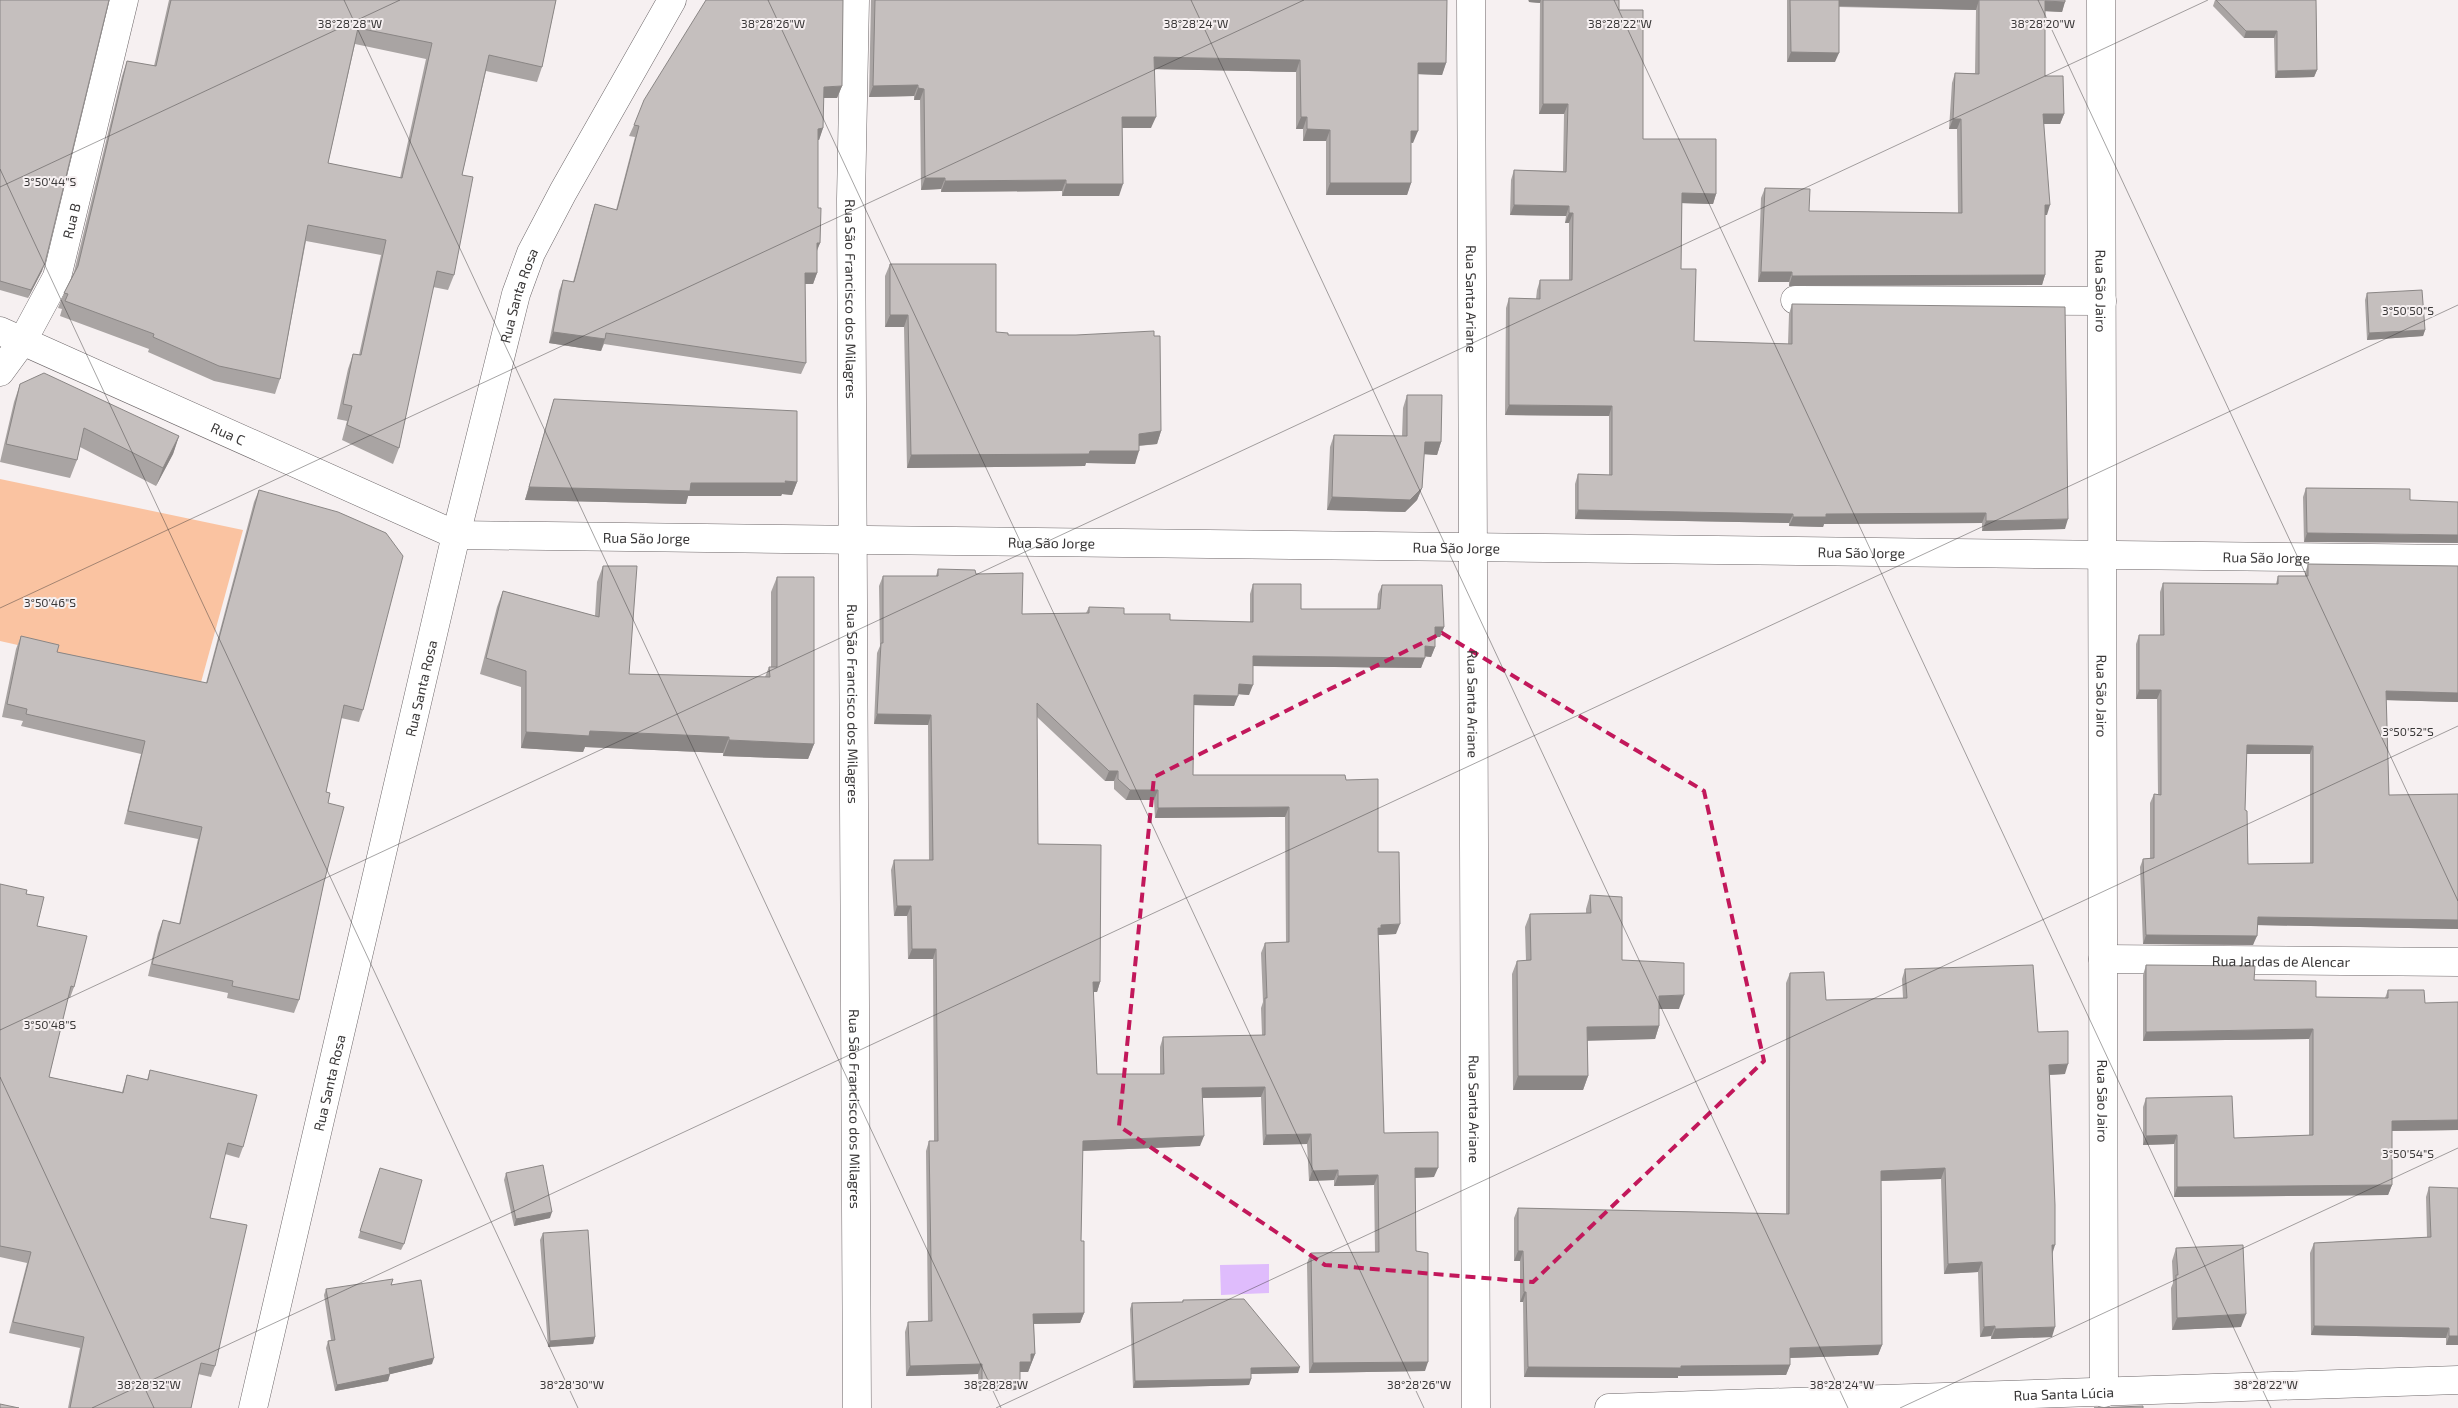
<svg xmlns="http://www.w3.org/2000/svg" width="2458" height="1408" font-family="'Exo 2',sans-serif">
<rect width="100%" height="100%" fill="#f6f0f1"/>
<path fill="#fac3a1" d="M 0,479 L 243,530 L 200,686 L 0,641 Z"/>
<path fill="#dfbcfc" d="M 1269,1264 L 1269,1293 L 1221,1295 L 1220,1265 Z"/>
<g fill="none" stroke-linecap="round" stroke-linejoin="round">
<defs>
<g id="street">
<path id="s1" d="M 855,0 L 851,199 L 857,1408"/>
<path id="s2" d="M 1471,0 L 1476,1408"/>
<path id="s3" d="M 2101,0 L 2104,1393"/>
<path d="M 1795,300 L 2102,301"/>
<path id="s4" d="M 0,331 L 456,535 L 2458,559"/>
<path id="s5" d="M 0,372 L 22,342 L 57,277 L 124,0"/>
<path id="s6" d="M 2103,959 L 2458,962"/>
<path id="s7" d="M 253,1408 L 456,535 L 516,294 L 531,253 L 563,192 L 672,0"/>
<path id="s8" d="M 1609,1408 L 2458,1380"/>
</g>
</defs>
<use href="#street" stroke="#6d6769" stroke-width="29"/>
<use href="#street" stroke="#fff" stroke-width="28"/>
</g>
<path fill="#a9a4a3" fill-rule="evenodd" d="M 0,0 L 42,271 L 28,298 L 0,290 Z
M 169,0 L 556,0 L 542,67 L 537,82 L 486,71 L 462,175 L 454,275 L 448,290 L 433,287 L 399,448 L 393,464 L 342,440 L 347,421 L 337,419 L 348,369 L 353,354 L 359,355 L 381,255 L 306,241 L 280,379 L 275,394 L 214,381 L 148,352 L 149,349 L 60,316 L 62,309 L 58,308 L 64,293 L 74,272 L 122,76 L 127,61 L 154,66 ZM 355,44 L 426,59 L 400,178 L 328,163 Z
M 871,0 L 1447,0 L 1446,63 L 1442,75 L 1418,74 L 1413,143 L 1411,142 L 1411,183 L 1407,195 L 1326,195 L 1326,141 L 1303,141 L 1303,129 L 1296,129 L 1296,72 L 1155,69 L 1151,128 L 1122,128 L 1119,196 L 1062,196 L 1062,191 L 941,192 L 941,189 L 921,190 L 920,100 L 914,100 L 914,96 L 869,97 Z
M 1528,0 L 1619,0 L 1619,10 L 1643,139 L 1716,194 L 1713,204 L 1682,203 L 1681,269 L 1694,341 L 1788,344 L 1789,314 L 1792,304 L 2065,529 L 1982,531 L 1982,523 L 1824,524 L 1823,527 L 1789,526 L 1789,523 L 1575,519 L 1575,484 L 1578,474 L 1609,475 L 1609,416 L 1505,415 L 1506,308 L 1509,298 L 1536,299 L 1537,290 L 1540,280 L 1569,280 L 1569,223 L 1565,223 L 1566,216 L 1510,215 L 1511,180 L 1514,170 L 1563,171 L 1564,114 L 1539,114 L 1540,3 L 1529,2 Z
M 1787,0 L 2065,0 L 2062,12 L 2045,11 L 2045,76 L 2064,114 L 2060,124 L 2044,124 L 2047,215 L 2045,215 L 2045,275 L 2042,285 L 1789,286 L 1789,282 L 1758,282 L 1761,198 L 1765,188 L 1809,211 L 1958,213 L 1957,129 L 1949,129 L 1952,83 L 1955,73 L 1975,73 L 1976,10 L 1839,7 L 1835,62 L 1787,62 Z
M 2215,0 L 2316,0 L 2317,70 L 2314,77 L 2275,78 L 2274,38 L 2244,38 L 2213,6 Z
M 842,86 L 837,98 L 823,98 L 823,128 L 819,140 L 818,140 L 818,208 L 820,243 L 817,251 L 817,273 L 813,284 L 805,284 L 806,363 L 801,374 L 604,344 L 601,351 L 549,343 L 559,291 L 563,280 L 573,282 L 591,216 L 595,204 L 616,210 L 635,137 L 629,136 L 634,125 Z
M 890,264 L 996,332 L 1008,335 L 1161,431 L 1157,444 L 1139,446 L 1135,464 L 1086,463 L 1085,466 L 907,468 L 904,327 L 885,327 L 885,276 Z
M 2367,293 L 2425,330 L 2423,336 L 2367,340 L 2365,300 Z
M 20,384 L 179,436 L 173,454 L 156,486 L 80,447 L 77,460 L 70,478 L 0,462 L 14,402 Z
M 1407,395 L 1441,442 L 1437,455 L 1424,454 L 1422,488 L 1417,500 L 1405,512 L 1327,510 L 1330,447 L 1334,435 L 1402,436 L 1403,408 Z
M 554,399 L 797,482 L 792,495 L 782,494 L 781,496 L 688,496 L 686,504 L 525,500 L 550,412 Z
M 2306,488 L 2410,500 L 2304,542 L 2303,497 Z
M 259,490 L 363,710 L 359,722 L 341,718 L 326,792 L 328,803 L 324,882 L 299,1000 L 294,1013 L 227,998 L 228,993 L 148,976 L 158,933 L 163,920 L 179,924 L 198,839 L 124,824 L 141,754 L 21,726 L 23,721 L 2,717 L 16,649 L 21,636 L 57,652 L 206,683 L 254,502 Z
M 2308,564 L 2458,566 L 2458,702 L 2386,700 L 2389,795 L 2458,794 L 2458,929 L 2257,925 L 2253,945 L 2143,944 L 2140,867 L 2143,859 L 2150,858 L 2150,803 L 2154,794 L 2158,795 L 2157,699 L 2136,699 L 2136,644 L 2139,635 L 2160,635 L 2160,592 L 2163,583 L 2276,584 L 2278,576 L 2305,576 L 2305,573 ZM 2246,754 L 2310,754 L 2310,863 L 2248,864 L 2245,810 Z
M 603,566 L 629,674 L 765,677 L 769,667 L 771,667 L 771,592 L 777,577 L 814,744 L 808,759 L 723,756 L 723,753 L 585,747 L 583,752 L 521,748 L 521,687 L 480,674 L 497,607 L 503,591 L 595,616 L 597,582 Z
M 938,569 L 976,574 L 1022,614 L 1086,613 L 1089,607 L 1124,614 L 1170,620 L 1250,622 L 1250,594 L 1253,584 L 1301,609 L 1377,609 L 1378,594 L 1382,585 L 1444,627 L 1440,637 L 1435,637 L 1435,647 L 1431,657 L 1425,656 L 1421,668 L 1253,666 L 1249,695 L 1238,694 L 1234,706 L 1194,705 L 1193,775 L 1346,780 L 1378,852 L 1396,934 L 1378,935 L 1378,936 L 1384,1133 L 1434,1177 L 1415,1178 L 1416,1251 L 1425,1371 L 1309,1373 L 1307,1263 L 1311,1253 L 1375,1252 L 1374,1185 L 1334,1186 L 1334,1180 L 1309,1181 L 1307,1144 L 1263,1145 L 1261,1097 L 1202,1098 L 1200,1146 L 1082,1151 L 1081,1241 L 1084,1313 L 1080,1323 L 1034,1324 L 1035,1354 L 1028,1372 L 1020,1372 L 1020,1380 L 1016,1390 L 979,1391 L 978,1374 L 906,1376 L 905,1332 L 908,1322 L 928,1321 L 926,1151 L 929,1141 L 934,1141 L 933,959 L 908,959 L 907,916 L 894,916 L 891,870 L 894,860 L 929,860 L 928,725 L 874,724 L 877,653 L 880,646 L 879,586 L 883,576 L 936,576 ZM 1037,717 L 1105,781 L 1114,781 L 1114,789 L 1126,800 L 1154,800 L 1155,818 L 1285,817 L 1286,942 L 1265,943 L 1261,953 L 1263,1002 L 1261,1008 L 1262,1035 L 1163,1037 L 1160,1047 L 1160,1074 L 1097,1074 L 1093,992 L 1097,992 L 1100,982 L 1038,844 Z
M 0,884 L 26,894 L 37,926 L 74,987 L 70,998 L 68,997 L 49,1077 L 122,1092 L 127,1075 L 147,1080 L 150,1070 L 243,1147 L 239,1158 L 225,1154 L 210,1218 L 215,1366 L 211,1377 L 198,1374 L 191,1408 L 68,1408 L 80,1348 L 9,1333 L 27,1263 L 0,1257 Z
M 1590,895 L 1622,960 L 1679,1009 L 1659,1009 L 1659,1026 L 1655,1039 L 1587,1040 L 1588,1076 L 1583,1090 L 1513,1090 L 1512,974 L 1517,961 L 1526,961 L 1525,927 L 1530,914 L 1586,913 L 1586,909 Z
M 2146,965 L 2254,980 L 2316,997 L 2385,998 L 2388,990 L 2425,1003 L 2458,1130 L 2392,1131 L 2392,1185 L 2388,1195 L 2174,1197 L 2174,1144 L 2143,1145 L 2143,1107 L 2146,1098 L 2234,1138 L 2309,1135 L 2309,1039 L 2143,1041 L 2143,975 Z
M 1905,969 L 2038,1032 L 2065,1074 L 2050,1075 L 2052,1254 L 2052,1337 L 1991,1339 L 1991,1336 L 1980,1337 L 1978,1272 L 1944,1274 L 1941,1179 L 1881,1181 L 1882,1345 L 1878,1355 L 1790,1358 L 1790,1365 L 1786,1375 L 1678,1376 L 1678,1378 L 1524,1377 L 1523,1302 L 1520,1302 L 1520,1261 L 1514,1261 L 1514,1218 L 1518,1208 L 1786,1214 L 1786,983 L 1790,973 L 1826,1000 L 1903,998 L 1902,979 Z
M 506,1173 L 550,1218 L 514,1226 L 504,1180 Z
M 378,1174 L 404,1244 L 401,1250 L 358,1238 Z
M 2429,1187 L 2458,1345 L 2446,1345 L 2446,1338 L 2311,1335 L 2310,1253 L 2314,1243 L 2427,1237 L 2426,1197 Z
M 543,1233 L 595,1337 L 593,1344 L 548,1347 L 540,1240 Z
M 2176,1248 L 2241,1327 L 2172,1330 L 2171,1288 L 2173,1283 L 2172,1261 Z
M 391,1285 L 432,1364 L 390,1374 L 388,1381 L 335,1391 L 326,1348 L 328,1341 L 331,1340 L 324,1295 L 326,1289 Z
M 1183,1300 L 1298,1373 L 1251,1374 L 1251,1379 L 1249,1385 L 1133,1388 L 1130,1309 L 1132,1303 L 1182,1302 Z"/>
<path fill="#8a8685" d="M 1529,0 L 1541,0 L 1540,3 L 1529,2 Z
M 1838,0 L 1979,0 L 1976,10 L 1836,6 Z
M 2045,1 L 2065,2 L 2062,12 L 2042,11 Z
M 2246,31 L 2277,31 L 2274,38 L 2244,38 Z
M 1791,52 L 1839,53 L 1835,62 L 1787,62 Z
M 1154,57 L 1300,60 L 1296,72 L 1150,69 Z
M 1418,63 L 1446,63 L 1442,75 L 1414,74 Z
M 2317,70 L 2314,77 L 2275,78 L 2277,71 Z
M 918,85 L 914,96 L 869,97 L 873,86 Z
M 842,86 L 837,98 L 819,98 L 824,87 Z
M 918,88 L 924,89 L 920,100 L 914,100 Z
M 1543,104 L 1568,104 L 1564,114 L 1539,114 Z
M 2043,114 L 2064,114 L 2060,124 L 2040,124 Z
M 1122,117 L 1156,117 L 1151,128 L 1118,128 Z
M 1301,117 L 1307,117 L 1303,129 L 1296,129 Z
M 1953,119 L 1961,119 L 1957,129 L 1949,129 Z
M 823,128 L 819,140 L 814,140 L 818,129 Z
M 1307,129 L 1330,130 L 1326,141 L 1303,141 Z
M 1411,131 L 1418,131 L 1413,143 L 1407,142 Z
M 925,178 L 945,178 L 941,189 L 921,190 Z
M 1066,180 L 1062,191 L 941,192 L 945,181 Z
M 1330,183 L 1411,183 L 1407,195 L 1326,195 Z
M 1066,184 L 1123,184 L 1119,196 L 1062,196 Z
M 1682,193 L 1716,194 L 1713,204 L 1678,203 Z
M 1514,205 L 1569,206 L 1566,216 L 1510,215 Z
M 2045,205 L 2050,205 L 2047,215 L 2042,215 Z
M 1569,213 L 1573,213 L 1569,223 L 1565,223 Z
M 817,243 L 820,243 L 815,254 Z
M 45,263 L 42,271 L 28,298 L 31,290 Z
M 1761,272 L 1792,272 L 1789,282 L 1758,282 Z
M 805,273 L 817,273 L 813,284 L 801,284 Z
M 2045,275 L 2042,285 L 1789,286 L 1792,276 Z
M 890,315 L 908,315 L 904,327 L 885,327 Z
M 2425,330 L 2423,336 L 2367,340 L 2369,333 Z
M 553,332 L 605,339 L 601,351 L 549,343 Z
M 1509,405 L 1612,406 L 1609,416 L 1505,415 Z
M 1161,431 L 1157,444 L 1134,446 L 1139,434 Z
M 179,436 L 173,454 L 156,486 L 163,468 Z
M 1425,442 L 1441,442 L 1437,455 L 1421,454 Z
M 1090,451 L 1139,451 L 1135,464 L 1086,463 L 1085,466 L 907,468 L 911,455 Z
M 785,481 L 797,482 L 792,495 L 782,494 L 781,496 L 688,496 L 686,504 L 525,500 L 529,487 Z
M 1422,488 L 1417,500 L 1405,512 L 1327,510 L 1332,497 Z
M 1578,510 L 1793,514 L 1789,523 L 1575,519 Z
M 1986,513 L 1982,523 L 1824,524 L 1823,527 L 1789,526 L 1793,517 L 1826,514 Z
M 2068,519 L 2065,529 L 1982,531 L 1986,521 Z
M 2307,533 L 2458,535 L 2458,543 L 2304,542 Z
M 1435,627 L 1444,627 L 1440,637 L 1431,637 Z
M 1425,646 L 1435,647 L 1431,657 L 1421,656 Z
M 1253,656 L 1425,658 L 1421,668 L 1249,666 Z
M 1239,684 L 1253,685 L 1249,695 L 1236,694 Z
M 2139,690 L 2161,690 L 2157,699 L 2136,699 Z
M 2386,691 L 2458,693 L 2458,702 L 2383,700 Z
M 1194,695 L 1238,696 L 1234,706 L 1191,705 Z
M 877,714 L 931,715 L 928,725 L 874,724 Z
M 590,731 L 729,737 L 723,753 L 585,747 L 583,752 L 521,748 L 526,732 Z
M 729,740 L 814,744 L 808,759 L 723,756 Z
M 2247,745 L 2313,746 L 2310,754 L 2244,754 Z
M 1109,771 L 1118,771 L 1114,781 L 1105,781 Z
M 1130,790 L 1158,790 L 1154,800 L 1126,800 Z
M 1289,807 L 1285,817 L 1155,818 L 1158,808 Z
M 897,906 L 911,906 L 907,916 L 894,916 Z
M 2258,917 L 2458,920 L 2458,929 L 2255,925 Z
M 1400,924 L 1396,934 L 1378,935 L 1377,938 L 1378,928 L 1381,925 Z
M 2146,935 L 2257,936 L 2253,945 L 2143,944 Z
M 912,949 L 936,949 L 933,959 L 908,959 Z
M 1093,982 L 1100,982 L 1097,992 L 1089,992 Z
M 1684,995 L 1679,1009 L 1654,1009 L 1659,996 Z
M 1659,1026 L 1655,1039 L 1582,1041 L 1587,1027 Z
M 2313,1029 L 2309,1039 L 2143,1041 L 2146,1032 Z
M 2068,1064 L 2065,1074 L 2046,1075 L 2049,1065 Z
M 1518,1076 L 1588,1076 L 1583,1090 L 1513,1090 Z
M 1265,1087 L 1261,1097 L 1198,1098 L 1202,1088 Z
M 2458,1120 L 2458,1130 L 2389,1131 L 2392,1121 Z
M 1311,1134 L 1307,1144 L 1263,1145 L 1266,1135 Z
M 2177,1135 L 2174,1144 L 2143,1145 L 2146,1136 Z
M 1204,1136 L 1200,1146 L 1079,1151 L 1083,1141 Z
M 1415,1168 L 1438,1168 L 1434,1177 L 1412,1178 Z
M 1945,1168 L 1941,1179 L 1877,1181 L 1881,1171 Z
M 1338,1170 L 1334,1180 L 1309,1181 L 1312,1171 Z
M 1378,1175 L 1374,1185 L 1334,1186 L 1338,1176 Z
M 2392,1185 L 2388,1195 L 2174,1197 L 2177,1187 Z
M 552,1212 L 550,1218 L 514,1226 L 516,1219 Z
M 2052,1245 L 2055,1245 L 2052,1255 Z
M 1518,1251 L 1523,1251 L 1520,1261 L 1514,1261 Z
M 1982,1262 L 1978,1272 L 1944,1274 L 1948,1264 Z
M 1524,1292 L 1526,1292 L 1523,1302 L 1520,1302 Z
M 1084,1313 L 1080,1323 L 1030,1324 L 1033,1314 Z
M 2246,1314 L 2241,1327 L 2172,1330 L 2177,1318 Z
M 1995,1326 L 1991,1336 L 1980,1337 L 1984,1327 Z
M 2314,1326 L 2449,1328 L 2446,1338 L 2311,1335 Z
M 2055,1327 L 2052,1337 L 1991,1339 L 1995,1329 Z
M 2449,1336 L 2458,1336 L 2458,1345 L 2446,1345 Z
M 595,1337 L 593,1344 L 548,1347 L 550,1341 Z
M 1882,1345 L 1878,1355 L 1786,1358 L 1790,1348 Z
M 1031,1354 L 1035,1354 L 1028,1372 L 1016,1372 L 1020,1362 Z
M 434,1358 L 432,1364 L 387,1375 L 389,1368 Z
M 1428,1362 L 1425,1371 L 1309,1373 L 1313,1363 Z
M 982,1364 L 978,1374 L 906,1376 L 910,1366 Z
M 1790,1365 L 1786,1375 L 1678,1376 L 1678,1378 L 1524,1377 L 1528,1367 Z
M 1300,1367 L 1298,1373 L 1249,1374 L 1251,1368 Z
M 390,1374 L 388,1381 L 335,1391 L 337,1385 Z
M 1251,1379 L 1249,1385 L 1133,1388 L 1135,1381 Z
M 1020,1380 L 1016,1390 L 979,1391 L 982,1381 Z"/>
<path fill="#c5bfbe" stroke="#8a8685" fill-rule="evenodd" d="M 0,0 L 109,0 L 45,263 L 31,290 L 0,281 Z
M 171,0 L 556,0 L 542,67 L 489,55 L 462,175 L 473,177 L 454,275 L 437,271 L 399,448 L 347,425 L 352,406 L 343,404 L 353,354 L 361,355 L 386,240 L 308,225 L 280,379 L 219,366 L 153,337 L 154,334 L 65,301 L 68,294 L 64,293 L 78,266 L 127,61 L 156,66 ZM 358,28 L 432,43 L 402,178 L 328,163 Z
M 706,0 L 843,0 L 842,86 L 824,87 L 823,128 L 818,129 L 818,208 L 821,208 L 820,243 L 817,243 L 817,273 L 805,273 L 806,363 L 606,333 L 605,339 L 553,332 L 563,280 L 574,282 L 595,204 L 617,210 L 639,126 L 634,125 L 644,100 Z
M 875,0 L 1447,0 L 1446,63 L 1418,63 L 1418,131 L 1411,131 L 1411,183 L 1330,183 L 1330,130 L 1307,129 L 1307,117 L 1301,117 L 1300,60 L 1154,57 L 1156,117 L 1122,117 L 1123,184 L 1066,184 L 1066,180 L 945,181 L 945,178 L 925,178 L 924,89 L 918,88 L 918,85 L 873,86 Z
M 1543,0 L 1619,0 L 1619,10 L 1643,10 L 1643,139 L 1716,139 L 1716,194 L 1682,193 L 1681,269 L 1696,269 L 1694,341 L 1792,344 L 1792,304 L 2065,307 L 2068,519 L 1986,521 L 1986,513 L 1826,514 L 1826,517 L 1793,517 L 1793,514 L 1578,510 L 1578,474 L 1612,475 L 1612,406 L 1509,405 L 1509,298 L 1540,299 L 1540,280 L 1572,280 L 1573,213 L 1569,213 L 1569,206 L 1514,205 L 1514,170 L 1566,172 L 1568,104 L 1543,104 Z
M 1790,0 L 1839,0 L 1839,53 L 1791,52 Z
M 1979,0 L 2065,0 L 2065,2 L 2045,1 L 2045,76 L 2063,76 L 2064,114 L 2043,114 L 2050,205 L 2045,205 L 2045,275 L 1792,276 L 1792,272 L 1761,272 L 1765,188 L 1810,189 L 1809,211 L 1962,213 L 1961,119 L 1953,119 L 1955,73 L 1979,74 Z
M 2216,0 L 2316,0 L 2317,70 L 2277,71 L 2277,31 L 2246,31 Z
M 890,264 L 996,264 L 996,332 L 1008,333 L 1008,335 L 1076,335 L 1154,331 L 1154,336 L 1160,336 L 1161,431 L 1139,434 L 1139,451 L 1090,451 L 1089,454 L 911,455 L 908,315 L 890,315 Z
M 2422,290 L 2425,330 L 2369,333 L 2367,293 Z
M 44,373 L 179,436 L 163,468 L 84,428 L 77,460 L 6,444 L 20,384 Z
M 1407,395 L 1442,395 L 1441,442 L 1425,442 L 1422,488 L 1410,500 L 1332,497 L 1334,435 L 1407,436 Z
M 554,399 L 797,411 L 797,482 L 785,481 L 786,483 L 691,483 L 690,491 L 529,487 Z
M 2306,488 L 2410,489 L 2410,500 L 2458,502 L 2458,535 L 2307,533 Z
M 259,490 L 338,512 L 386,533 L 403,556 L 363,710 L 344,705 L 326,792 L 330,793 L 328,803 L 344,807 L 324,882 L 299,1000 L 232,986 L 233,981 L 152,964 L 163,920 L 180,924 L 202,827 L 128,811 L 145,741 L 26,714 L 27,709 L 7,704 L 21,636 L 59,645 L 57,652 L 207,683 Z
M 2308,564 L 2458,566 L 2458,693 L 2386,691 L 2389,795 L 2458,794 L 2458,920 L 2258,917 L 2257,936 L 2146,935 L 2143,859 L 2154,858 L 2154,794 L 2161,795 L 2161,690 L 2139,690 L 2139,635 L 2164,635 L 2163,583 L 2278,584 L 2278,576 L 2308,576 ZM 2247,745 L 2313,746 L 2313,863 L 2248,864 L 2247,811 L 2245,810 Z
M 603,566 L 637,566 L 629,674 L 770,677 L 769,667 L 777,667 L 777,577 L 814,577 L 814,744 L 729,740 L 729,737 L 590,731 L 589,736 L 526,732 L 526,671 L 486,658 L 503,591 L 599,617 Z
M 938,569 L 975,570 L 976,574 L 1023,573 L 1022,614 L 1089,613 L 1089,607 L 1124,608 L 1124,614 L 1170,614 L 1170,620 L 1253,622 L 1253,584 L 1301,584 L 1301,609 L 1380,609 L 1382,585 L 1442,585 L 1444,627 L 1435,627 L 1435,647 L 1425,646 L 1425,658 L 1253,656 L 1253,685 L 1239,684 L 1238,696 L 1194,695 L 1193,775 L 1345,775 L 1346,780 L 1378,779 L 1378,852 L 1399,852 L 1400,924 L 1381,925 L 1381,928 L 1378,928 L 1384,1133 L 1438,1132 L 1438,1168 L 1415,1168 L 1416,1251 L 1428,1253 L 1428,1362 L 1313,1363 L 1311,1253 L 1379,1252 L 1378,1175 L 1338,1176 L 1338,1170 L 1312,1171 L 1311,1134 L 1266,1135 L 1265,1087 L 1202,1088 L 1204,1136 L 1083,1141 L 1081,1241 L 1084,1241 L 1084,1313 L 1033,1314 L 1035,1354 L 1031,1354 L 1031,1362 L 1020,1362 L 1020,1380 L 982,1381 L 982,1364 L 910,1366 L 908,1322 L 932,1321 L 929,1141 L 938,1141 L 936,949 L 912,949 L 911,906 L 897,906 L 894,860 L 933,860 L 931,715 L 877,714 L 881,643 L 883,643 L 883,576 L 938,576 ZM 1037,703 L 1109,771 L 1118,771 L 1118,779 L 1130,790 L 1158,790 L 1158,808 L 1289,807 L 1289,942 L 1265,943 L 1267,998 L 1265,998 L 1265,1035 L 1163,1037 L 1164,1074 L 1097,1074 L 1093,982 L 1100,982 L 1101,845 L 1038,844 Z
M 0,884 L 27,890 L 26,894 L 44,897 L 37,926 L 87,936 L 74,987 L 71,986 L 49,1077 L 123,1093 L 127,1075 L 148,1080 L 150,1070 L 257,1095 L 243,1147 L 228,1143 L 210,1218 L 247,1225 L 215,1366 L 201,1363 L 191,1408 L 70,1408 L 84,1337 L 13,1322 L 31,1252 L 0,1246 Z
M 1590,895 L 1622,897 L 1622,960 L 1684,963 L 1684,995 L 1659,996 L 1659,1026 L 1587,1027 L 1588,1076 L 1518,1076 L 1517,961 L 1531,960 L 1530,914 L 1591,913 Z
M 2033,965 L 2038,1032 L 2068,1031 L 2068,1064 L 2049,1065 L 2055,1205 L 2055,1245 L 2052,1245 L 2055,1327 L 1995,1329 L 1995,1326 L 1984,1327 L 1982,1262 L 1948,1264 L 1945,1168 L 1881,1171 L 1882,1345 L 1790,1348 L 1790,1365 L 1681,1366 L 1681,1368 L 1528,1367 L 1526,1292 L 1524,1292 L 1523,1251 L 1518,1251 L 1518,1208 L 1789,1214 L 1790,973 L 1824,972 L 1826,1000 L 1907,998 L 1905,969 Z
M 2146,965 L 2255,966 L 2254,980 L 2316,981 L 2316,997 L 2388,998 L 2388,990 L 2424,990 L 2425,1003 L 2458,1002 L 2458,1120 L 2392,1121 L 2392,1185 L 2177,1187 L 2177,1135 L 2146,1136 L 2146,1098 L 2232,1096 L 2234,1138 L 2313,1135 L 2313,1029 L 2146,1032 Z
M 543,1165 L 552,1212 L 516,1219 L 506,1173 Z
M 380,1168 L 422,1180 L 404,1244 L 360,1231 Z
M 2429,1187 L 2458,1188 L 2458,1336 L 2449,1336 L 2449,1328 L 2314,1326 L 2314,1243 L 2431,1237 Z
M 588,1230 L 595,1337 L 550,1341 L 543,1233 Z
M 2243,1245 L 2246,1314 L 2177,1318 L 2176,1275 L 2178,1275 L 2176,1248 Z
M 393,1279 L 391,1285 L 421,1280 L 434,1358 L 389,1368 L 390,1374 L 337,1385 L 328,1341 L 335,1340 L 326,1289 Z
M 1244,1299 L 1300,1367 L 1251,1368 L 1251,1379 L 1135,1381 L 1132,1303 L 1183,1302 L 1183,1300 Z
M 0,1404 L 19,1408 L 0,1408 Z
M 2143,1406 L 2143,1408 L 2094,1408 Z"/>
<path fill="none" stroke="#c2185b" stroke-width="4" stroke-dasharray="10 6" stroke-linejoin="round" d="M 1442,633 L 1704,791 L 1764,1061 L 1533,1282 L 1325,1265 L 1119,1126 L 1154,777 Z"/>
<path fill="none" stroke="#393737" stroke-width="1" stroke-opacity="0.45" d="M 344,0 L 1001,1408M 768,0 L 1424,1408M 1191,0 L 1848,1408M 1614,0 L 2271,1408M 2038,0 L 2458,901M 0,169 L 578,1408M 0,187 L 400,0M 0,608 L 1304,0M 0,1030 L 2208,0M 0,1077 L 154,1408M 92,1408 L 2458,305M 996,1408 L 2458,726M 1900,1408 L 2458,1148"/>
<g text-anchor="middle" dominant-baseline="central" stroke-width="4" stroke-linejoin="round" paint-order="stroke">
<g font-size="14" fill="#393737" stroke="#f6f0f1">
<text stroke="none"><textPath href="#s5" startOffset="169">Rua B</textPath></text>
<text stroke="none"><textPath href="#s3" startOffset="291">Rua São Jairo</textPath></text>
<text stroke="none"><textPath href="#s7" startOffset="1144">Rua Santa Rosa</textPath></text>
<text stroke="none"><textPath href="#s1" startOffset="299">Rua São Francisco dos Milagres</textPath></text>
<text stroke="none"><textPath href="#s2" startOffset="299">Rua Santa Ariane</textPath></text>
<text stroke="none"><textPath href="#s4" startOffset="250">Rua C</textPath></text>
<text stroke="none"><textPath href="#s4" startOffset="690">Rua São Jorge</textPath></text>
<text stroke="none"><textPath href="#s4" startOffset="1095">Rua São Jorge</textPath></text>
<text stroke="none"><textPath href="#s4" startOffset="1500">Rua São Jorge</textPath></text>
<text stroke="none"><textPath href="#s4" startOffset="1905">Rua São Jorge</textPath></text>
<text stroke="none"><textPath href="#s4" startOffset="2310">Rua São Jorge</textPath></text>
<text stroke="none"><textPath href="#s7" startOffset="739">Rua Santa Rosa</textPath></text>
<text stroke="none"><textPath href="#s3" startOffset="696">Rua São Jairo</textPath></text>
<text stroke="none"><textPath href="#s1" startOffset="704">Rua São Francisco dos Milagres</textPath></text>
<text stroke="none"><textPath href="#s2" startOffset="704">Rua Santa Ariane</textPath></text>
<text stroke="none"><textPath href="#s6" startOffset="178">Rua Jardas de Alencar</textPath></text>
<text stroke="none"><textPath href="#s7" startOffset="334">Rua Santa Rosa</textPath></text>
<text stroke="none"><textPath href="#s3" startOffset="1101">Rua São Jairo</textPath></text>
<text stroke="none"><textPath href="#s1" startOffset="1109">Rua São Francisco dos Milagres</textPath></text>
<text stroke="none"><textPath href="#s2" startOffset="1109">Rua Santa Ariane</textPath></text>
<text stroke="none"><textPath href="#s8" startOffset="455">Rua Santa Lúcia</textPath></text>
</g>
</g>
<g font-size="12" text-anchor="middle" fill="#393737" stroke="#f6f0f1" stroke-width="4" stroke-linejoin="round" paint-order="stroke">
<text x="350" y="28">38°28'28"W</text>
<text x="773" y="28">38°28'26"W</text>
<text x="1196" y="28">38°28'24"W</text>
<text x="1620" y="28">38°28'22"W</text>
<text x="2043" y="28">38°28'20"W</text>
<text x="50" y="186">3°50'44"S</text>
<text x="2408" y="315">3°50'50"S</text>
<text x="50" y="607">3°50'46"S</text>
<text x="2408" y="736">3°50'52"S</text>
<text x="50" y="1029">3°50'48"S</text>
<text x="2408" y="1158">3°50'54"S</text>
<text x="149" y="1389">38°28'32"W</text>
<text x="572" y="1389">38°28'30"W</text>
<text x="996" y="1389">38°28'28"W</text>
<text x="1419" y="1389">38°28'26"W</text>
<text x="1842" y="1389">38°28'24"W</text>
<text x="2266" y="1389">38°28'22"W</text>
</g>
</svg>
